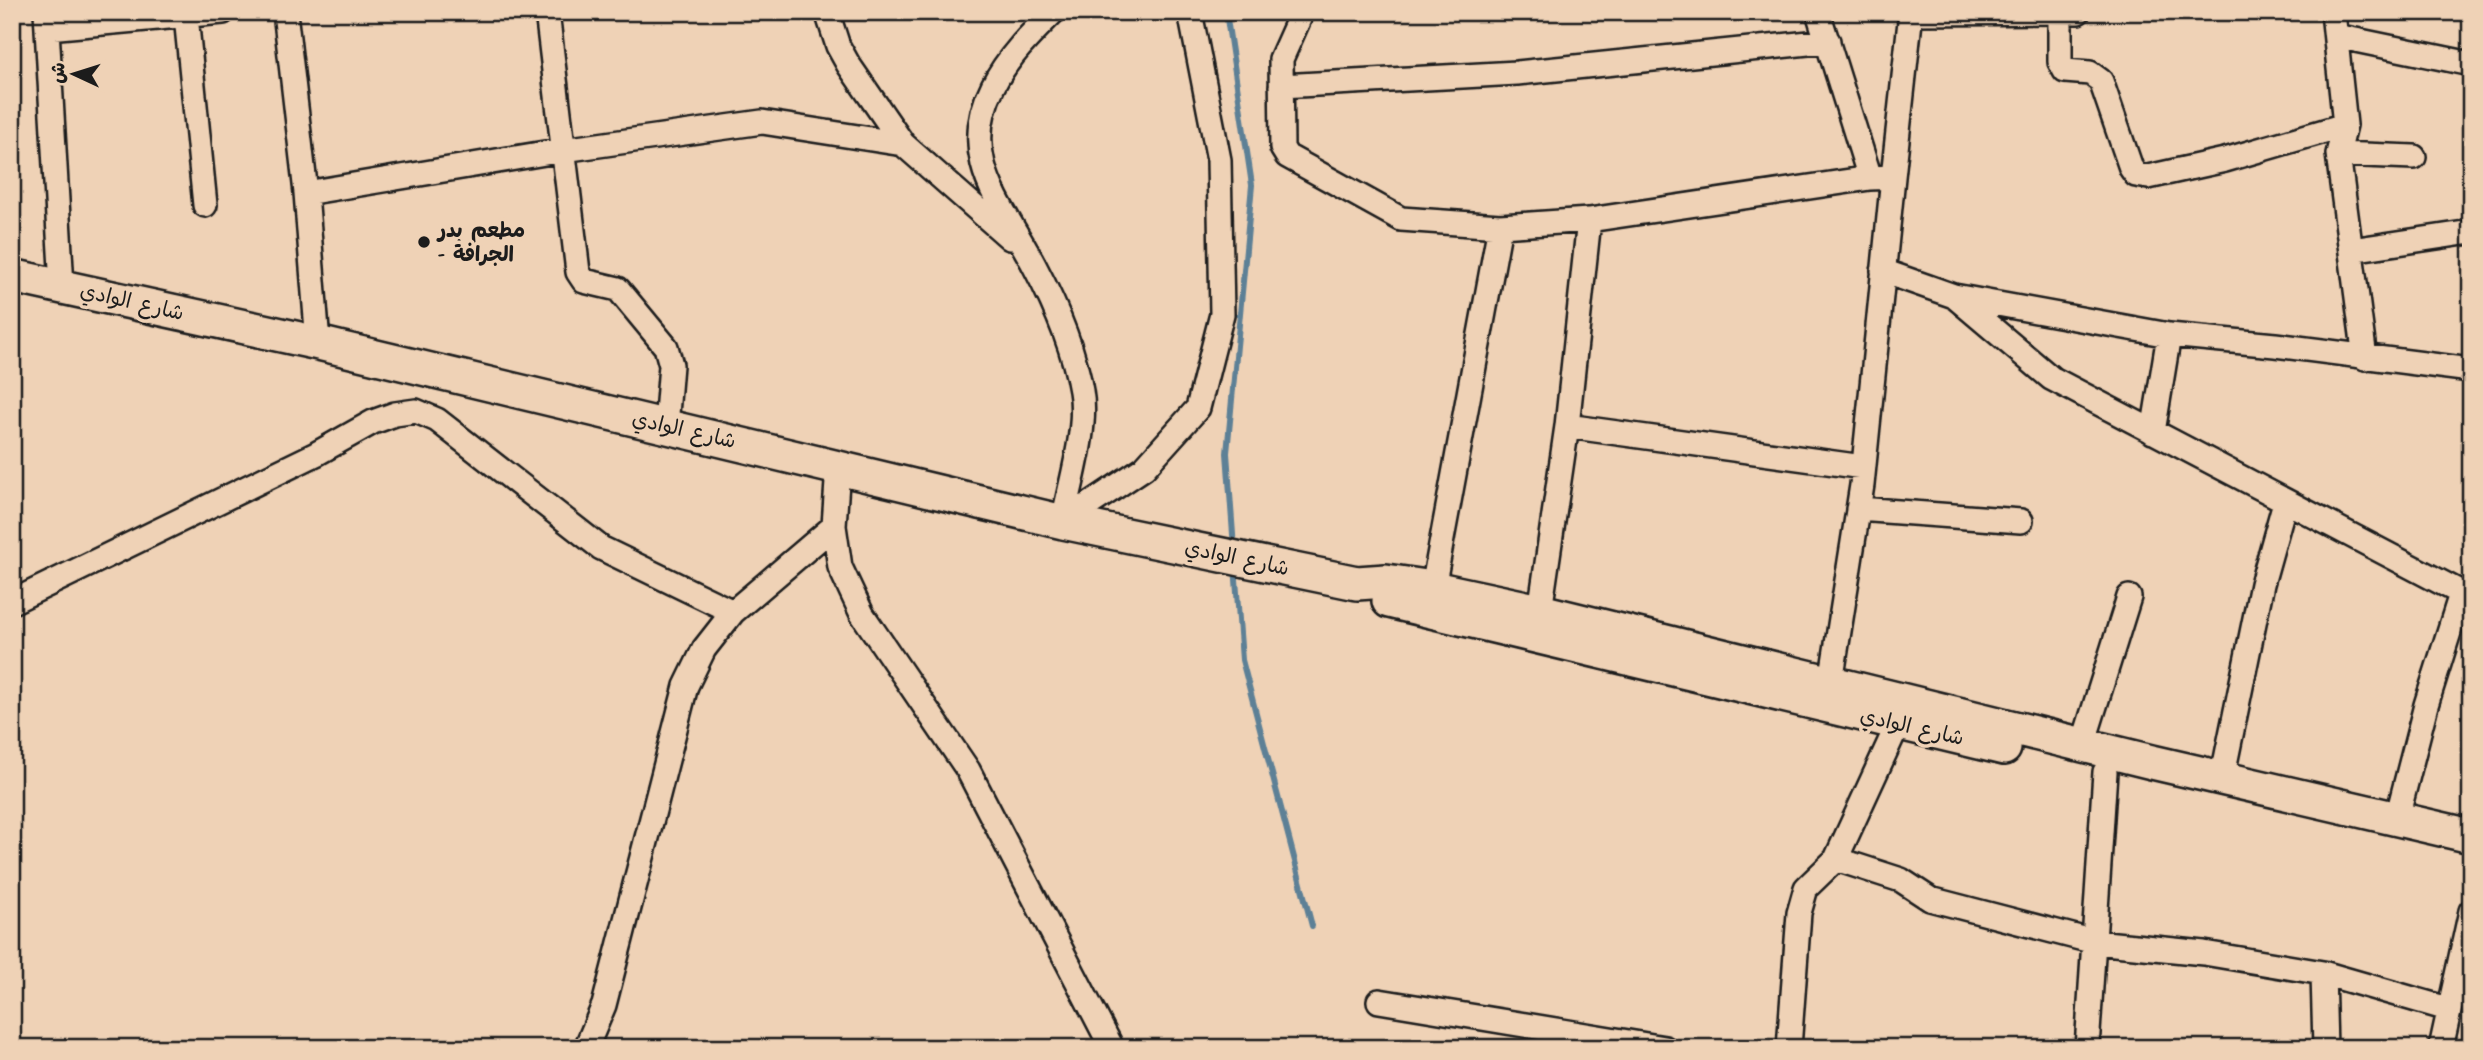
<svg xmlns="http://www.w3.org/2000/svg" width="2483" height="1060" font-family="'Architects Daughter','Playpen Sans Arabic',sans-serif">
<rect width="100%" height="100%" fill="#efd2b6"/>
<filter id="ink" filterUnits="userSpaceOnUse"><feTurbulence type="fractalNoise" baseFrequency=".0143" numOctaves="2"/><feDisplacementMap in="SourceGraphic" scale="14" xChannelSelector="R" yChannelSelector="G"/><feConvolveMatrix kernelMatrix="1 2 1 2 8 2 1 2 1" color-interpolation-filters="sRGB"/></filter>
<g filter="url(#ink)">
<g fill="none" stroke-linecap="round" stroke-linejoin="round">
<path stroke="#5d8096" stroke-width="6" d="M 1226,12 L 1252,185 L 1227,453 L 1234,548
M 1235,566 L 1242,660 L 1312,926"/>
<defs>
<path id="street" d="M 46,12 L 62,286
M 285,12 L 306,193 L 318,343
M 547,12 L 578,272 L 584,281 L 618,289 L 666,347 L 671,365 L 666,426
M 827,12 L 838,46 L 848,64 L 903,144 L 1010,238
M 1053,12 C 1031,34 1007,58 993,86 C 956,159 1004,206 1035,267 C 1055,305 1074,349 1081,391 C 1088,428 1070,484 1063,522
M 1302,12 L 1281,59 L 1282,148 L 1287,156 L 1401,219 L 1500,226 L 1589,220 L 1870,178
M 1818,12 L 1870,178 L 1893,177 L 1862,485 L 1831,682
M 2333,12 L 2345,125 L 2338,154 L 2365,358
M 1911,13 L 2078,12
M 2060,13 L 2060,62 L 2065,71 L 2090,73 L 2101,81 L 2131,168 L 2136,175 L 2148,177 L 2225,160 L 2345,125
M 186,16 L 205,205
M 48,28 L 223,12
M 2336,36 L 2471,64
M 1281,86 L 1517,73 L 1828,41
M 2338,154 L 2414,157
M 1893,177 L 1911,12
M 306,193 L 563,150 L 762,122 L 903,144
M 2351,250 L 2471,232
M 1883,271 L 1954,296 L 2169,335 L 2275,345 L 2471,370
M 1954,296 L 2051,378 L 2471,598
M 1567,426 L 1863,467
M 2153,432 L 2169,335
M 838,467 L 834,526 L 840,567 L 862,614 L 968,770 L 1112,1048
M 1858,509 L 2021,521
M 1063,522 L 1144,468 L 1198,408 L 1222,314 L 1219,160 L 1190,12
M 1433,588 L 1500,226
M 12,602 L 316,454 L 373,422 L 395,414 L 416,411 L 437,420 L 601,548 L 733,612
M 1540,611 L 1567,426 L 1589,220
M 2083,744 L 2129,597
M 2222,779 L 2262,584 L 2285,502
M 2397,818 L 2426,705 L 2461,594
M 1836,859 L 1901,880 L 1930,899 L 2095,942 L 2204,953 L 2323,973 L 2448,1009
M 2323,973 L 2325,1048
M 1379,1001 L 1665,1048
M 586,1048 L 604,1005 L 686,686 L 704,649 L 733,612 L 834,526
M 1789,1048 L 1799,913 L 1806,888 L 1836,859 L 1898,724
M 2087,1048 L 2105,772
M 2441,1048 L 2471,911"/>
<path id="secondary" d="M 12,276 L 318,343 L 1063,522 L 1357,583 L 1386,581 L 1433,588 L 1540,611 L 2152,762 L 2471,836
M 1389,601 L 2004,748"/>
</defs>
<use href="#street" stroke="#1c1c1c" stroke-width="28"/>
<use href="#secondary" stroke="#1c1c1c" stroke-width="38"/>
<use href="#street" stroke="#efd2b6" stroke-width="23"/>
<use href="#secondary" stroke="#efd2b6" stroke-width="33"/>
</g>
</g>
<circle fill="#1c1c1c" stroke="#efd2b6" stroke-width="2.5" cx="424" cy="242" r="7"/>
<g text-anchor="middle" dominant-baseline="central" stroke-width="7" stroke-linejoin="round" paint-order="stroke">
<g font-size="21" font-weight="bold" fill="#1c1c1c" stroke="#efd2b6" text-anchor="start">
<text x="438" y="230">مطعم بدر<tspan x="438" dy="24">- الجرافة</tspan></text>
</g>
<g font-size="21" fill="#1c1c1c" stroke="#efd2b6">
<text transform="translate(132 302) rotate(13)">شارع الوادي</text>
<text transform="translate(684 430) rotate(13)">شارع الوادي</text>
<text transform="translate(1237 558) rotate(12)">شارع الوادي</text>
<text transform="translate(1912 727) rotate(13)">شارع الوادي</text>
</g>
</g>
<rect width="2483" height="1060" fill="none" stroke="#efd2b6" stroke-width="42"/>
<rect x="21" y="21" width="2441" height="1018" fill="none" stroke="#1c1c1c" stroke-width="2.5" filter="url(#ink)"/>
<g transform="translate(74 74) rotate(274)" stroke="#efd2b6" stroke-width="5" paint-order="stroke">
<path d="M0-5L12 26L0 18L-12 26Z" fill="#1c1c1c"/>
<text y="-10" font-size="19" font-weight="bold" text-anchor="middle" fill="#1c1c1c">ش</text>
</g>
</svg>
